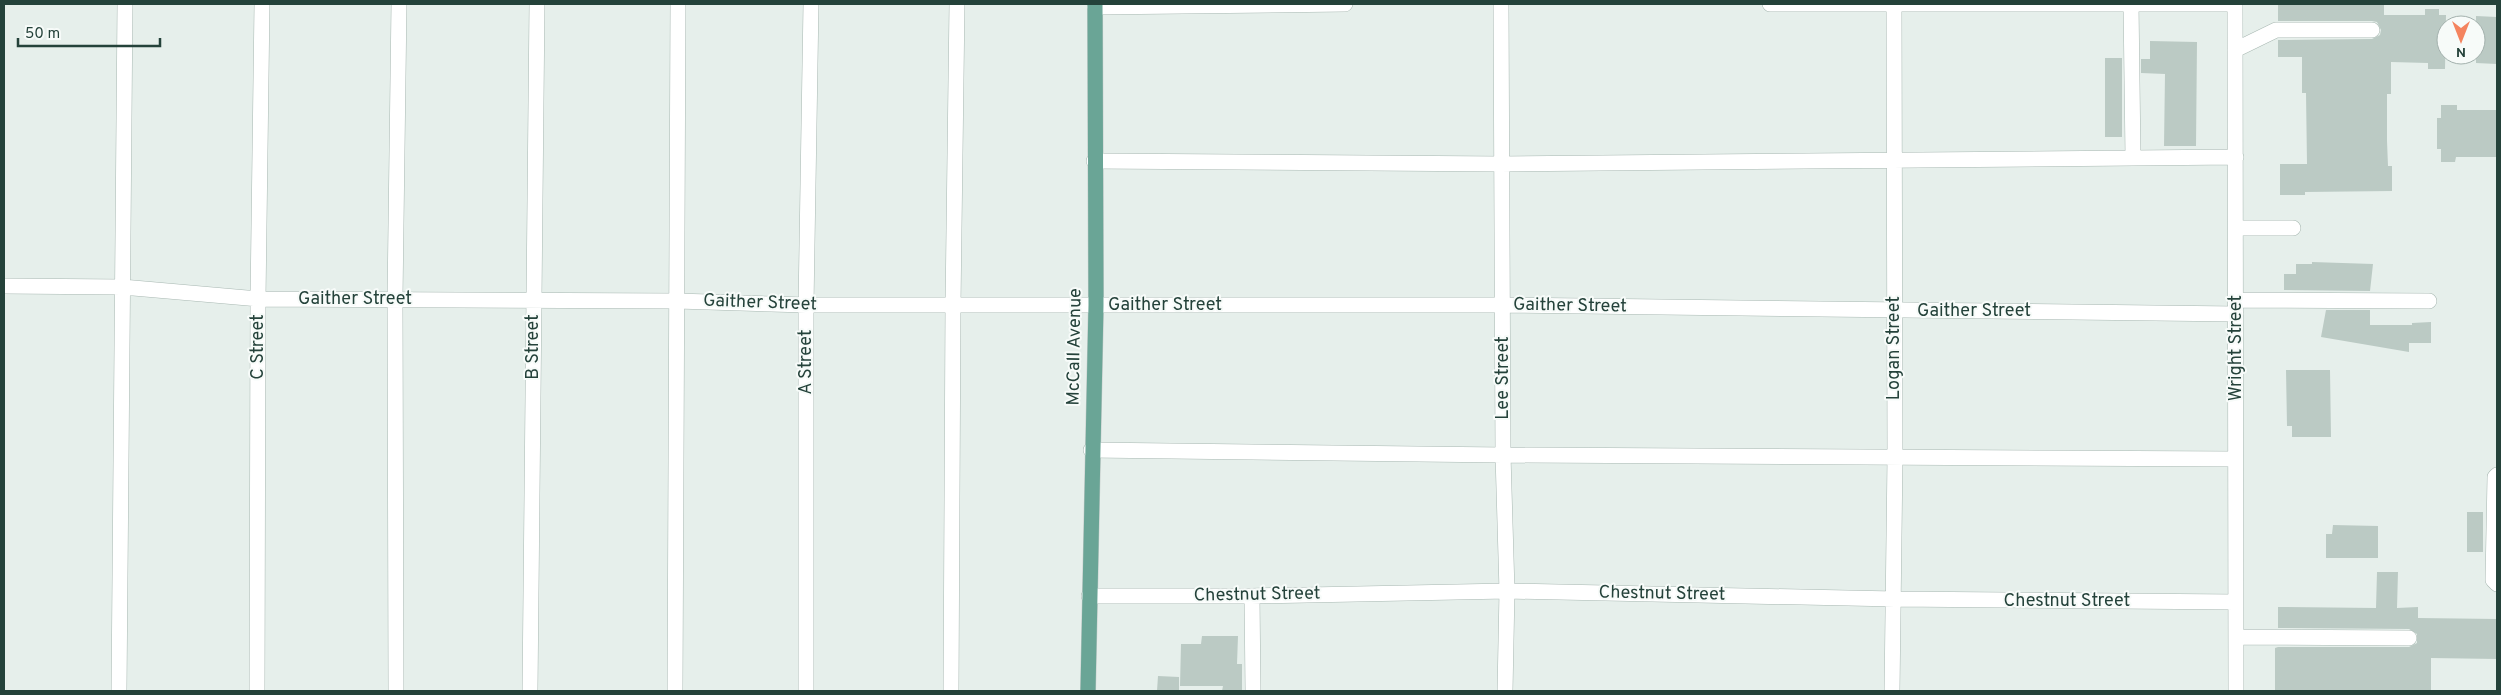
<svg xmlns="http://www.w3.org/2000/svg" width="2501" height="695" font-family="Overpass,sans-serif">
<rect width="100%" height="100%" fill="#e6efeb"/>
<path fill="#bbcac4" d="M 2278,4 L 2384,4 L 2384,15 L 2425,15 L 2425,9 L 2439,9 L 2439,15 L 2446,15 L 2445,69 L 2428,69 L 2428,63 L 2391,62 L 2391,94 L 2387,94 L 2387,141 L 2388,166 L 2392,166 L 2392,191 L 2305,192 L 2305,195 L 2280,195 L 2280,164 L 2307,164 L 2306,93 L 2302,93 L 2302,57 L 2278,57 L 2278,40 L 2372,39 L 2380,35 L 2381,30 L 2377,22 L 2372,21 L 2278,21 Z
M 2476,16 L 2497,17 L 2497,64 L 2476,63 Z
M 2150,41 L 2197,42 L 2196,146 L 2164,146 L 2165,74 L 2141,73 L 2141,59 L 2150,59 Z
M 2105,58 L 2122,58 L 2122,137 L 2105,137 Z
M 2441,105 L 2457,105 L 2457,110 L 2497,110 L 2497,157 L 2456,157 L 2455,162 L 2441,162 L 2441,149 L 2437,149 L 2437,118 L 2441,118 Z
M 2312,262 L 2373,264 L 2370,291 L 2284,290 L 2284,274 L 2296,274 L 2296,264 L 2312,264 Z
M 2326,310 L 2370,310 L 2370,325 L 2412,325 L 2412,323 L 2431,322 L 2431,343 L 2409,343 L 2409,352 L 2321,337 Z
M 2286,370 L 2330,370 L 2331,437 L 2292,437 L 2292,426 L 2287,426 Z
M 2467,512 L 2483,512 L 2483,552 L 2467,552 Z
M 2333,525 L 2378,526 L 2378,558 L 2326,558 L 2326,534 L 2332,534 Z
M 2377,572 L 2398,572 L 2397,608 L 2418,607 L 2418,618 L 2497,619 L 2497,659 L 2431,658 L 2431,691 L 2275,691 L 2275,648 L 2278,647 L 2409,647 L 2417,643 L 2417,634 L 2409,629 L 2278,628 L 2278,607 L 2376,608 Z
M 1202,636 L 1238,636 L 1237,664 L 1242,664 L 1242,691 L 1222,691 L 1223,686 L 1180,686 L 1181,644 L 1201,644 Z
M 1158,676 L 1179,677 L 1179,691 L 1157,691 Z"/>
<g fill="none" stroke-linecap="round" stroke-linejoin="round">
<defs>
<path id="minor" d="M 1501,4 L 1503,455 L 1507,591 L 1505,691
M 1770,4 L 2235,4
M 2131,4 L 2133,157
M 2235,4 L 2236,691
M 1095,7 L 1345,4
M 2235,50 L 2276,30 L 2372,30
M 1094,161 L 1501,164 L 2236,157
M 2236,228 L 2293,228
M 4,286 L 122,287 L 258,299 L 677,301 L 806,305 L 1503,305 L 2236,314
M 2236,300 L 2429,301
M 1091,450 L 1503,455 L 2235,459
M 2497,475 L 2495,477 L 2493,580 L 2497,584
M 1089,596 L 1252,596 L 1507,591 L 1895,599 L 2235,602
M 1252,596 L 1253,691
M 2236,637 L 2409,638
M 119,691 L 125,4
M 257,691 L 258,299 L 262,4
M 396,691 L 395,298 L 399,4
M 530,691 L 537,4
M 675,691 L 678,4
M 806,691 L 806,305 L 811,4
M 951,691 L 953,305 L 957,4
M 1892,691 L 1895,458 L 1894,4"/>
<path id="major" d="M 1088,691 L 1096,305 L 1095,4"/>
</defs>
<use href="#minor" stroke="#a8b8b2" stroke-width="16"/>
<use href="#major" stroke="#c2cac8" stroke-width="16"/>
<use href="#minor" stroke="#fff" stroke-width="15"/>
<use href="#major" stroke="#6aa596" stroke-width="15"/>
</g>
<g text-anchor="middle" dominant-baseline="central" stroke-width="4" stroke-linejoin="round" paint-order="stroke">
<g font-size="18" fill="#24423a" stroke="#f7fbf9">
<text x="355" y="299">Gaither Street</text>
<text transform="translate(760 303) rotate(2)">Gaither Street</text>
<text x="1165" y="305">Gaither Street</text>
<text transform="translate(1570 306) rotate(1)">Gaither Street</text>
<text x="1974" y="311">Gaither Street</text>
<text transform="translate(258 347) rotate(-90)">C Street</text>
<text transform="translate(533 347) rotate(-90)">B Street</text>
<text transform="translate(1075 347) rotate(-89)">McCall Avenue</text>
<text transform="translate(1894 348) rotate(-90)">Logan Street</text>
<text transform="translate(2236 348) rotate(-90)">Wright Street</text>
<text transform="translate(806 362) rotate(-90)">A Street</text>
<text transform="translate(1503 378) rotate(-90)">Lee Street</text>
<text transform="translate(1662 594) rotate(1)">Chestnut Street</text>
<text transform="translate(1257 595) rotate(-1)">Chestnut Street</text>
<text x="2067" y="601">Chestnut Street</text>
</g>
</g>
<rect width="2501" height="695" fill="none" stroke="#24423a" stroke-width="10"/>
<g transform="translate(2461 40) rotate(180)"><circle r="24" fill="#f7fbf9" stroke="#a3b1ad"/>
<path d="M0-4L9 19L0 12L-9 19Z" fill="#f4845f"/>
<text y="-8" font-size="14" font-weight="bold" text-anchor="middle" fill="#24423a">N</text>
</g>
<path d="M18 38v8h142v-8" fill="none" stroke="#24423a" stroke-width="2.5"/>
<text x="25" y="38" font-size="15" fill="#24423a" stroke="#f7fbf9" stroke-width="4" paint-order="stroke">50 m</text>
</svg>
